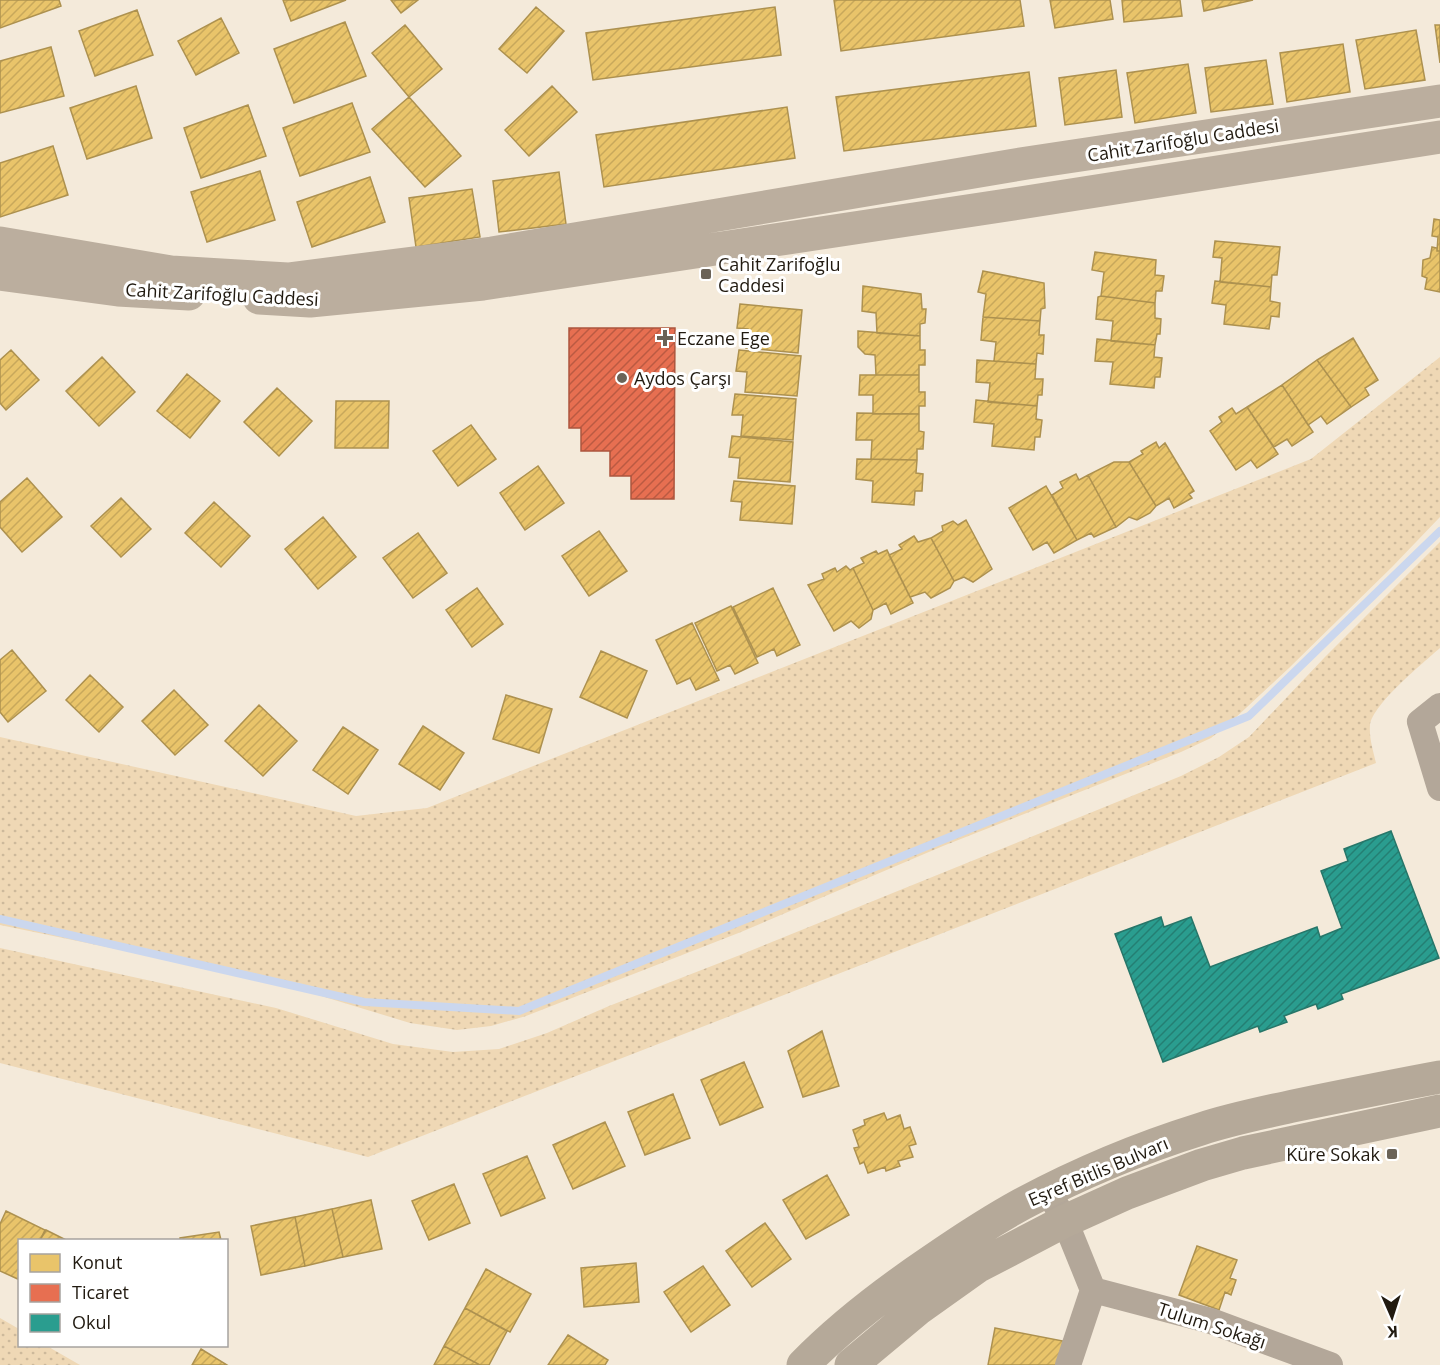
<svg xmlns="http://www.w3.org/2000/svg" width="1440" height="1365" font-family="'Open Sans',sans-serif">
<defs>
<pattern id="grass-dots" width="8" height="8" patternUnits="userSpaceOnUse" patternTransform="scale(1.5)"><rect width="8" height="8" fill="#efd8b5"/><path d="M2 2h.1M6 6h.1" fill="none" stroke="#cdb99b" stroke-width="1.8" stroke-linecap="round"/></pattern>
<pattern id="homes-hatch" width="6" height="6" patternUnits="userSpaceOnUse" patternTransform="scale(1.5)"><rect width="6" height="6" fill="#e9c46a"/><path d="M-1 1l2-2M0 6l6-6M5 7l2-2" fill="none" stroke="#c8a85b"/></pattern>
<pattern id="shops-hatch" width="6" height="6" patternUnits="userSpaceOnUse" patternTransform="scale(1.5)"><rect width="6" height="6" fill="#e76f51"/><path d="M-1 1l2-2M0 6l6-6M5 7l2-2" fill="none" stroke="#bb5a42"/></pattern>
<pattern id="schools-hatch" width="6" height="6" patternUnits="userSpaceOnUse" patternTransform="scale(1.5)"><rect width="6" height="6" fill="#2a9d8f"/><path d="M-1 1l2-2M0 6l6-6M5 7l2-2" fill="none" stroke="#247f73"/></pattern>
</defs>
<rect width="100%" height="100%" fill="#f4eada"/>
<path fill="url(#grass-dots)" d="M 1440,357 L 1440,517 L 1392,567 L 1289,668 L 1232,721 L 1211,738 L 1181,752 L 943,846 L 741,932 L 526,1016 L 491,1026 L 457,1030 L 410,1023 L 272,981 L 0,925 L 0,737 L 356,816 L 427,808 L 1311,459 Z
M 1440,542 L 1440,648 C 1423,663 1373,704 1370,725 C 1369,738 1373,750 1376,763 L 897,951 L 368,1157 L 0,1063 L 0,948 L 276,1008 L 393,1044 L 453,1052 L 499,1049 L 547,1033 L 609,1006 L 740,955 L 1181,776 L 1219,757 L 1249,737 L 1325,657 Z
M 0,1318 L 19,1329 L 20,1346 L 47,1346 L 80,1365 L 0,1365 Z"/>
<path fill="url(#homes-hatch)" stroke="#ad914f" stroke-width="1.5" d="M 0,0 L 59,0 L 61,6 L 0,28 Z
M 283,0 L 346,0 L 291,21 Z
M 391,0 L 418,0 L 401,13 Z
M 834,0 L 1020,0 L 1024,26 L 841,51 Z
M 1050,0 L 1110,0 L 1113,19 L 1055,28 Z
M 1122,0 L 1180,0 L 1182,16 L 1124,22 Z
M 1202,0 L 1253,0 L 1204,11 Z
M 536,7 L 564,31 L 527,73 L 499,49 Z
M 775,7 L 781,55 L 593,80 L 586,33 Z
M 137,10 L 153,55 L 95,76 L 79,31 Z
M 221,18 L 239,53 L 196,75 L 178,41 Z
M 345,22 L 366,76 L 294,103 L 274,49 Z
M 405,25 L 442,69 L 409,97 L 372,53 Z
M 1435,25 L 1440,25 L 1440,63 Z
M 1416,30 L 1425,80 L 1365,89 L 1356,40 Z
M 1343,44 L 1350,92 L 1287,102 L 1280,53 Z
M 51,47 L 64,96 L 0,113 L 0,61 Z
M 1266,60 L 1273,104 L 1211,112 L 1205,68 Z
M 1188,64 L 1196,113 L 1135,123 L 1127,73 Z
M 1116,70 L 1122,117 L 1065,125 L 1059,78 Z
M 1029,72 L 1036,126 L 844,151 L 836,97 Z
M 136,86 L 152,138 L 87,159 L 70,108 Z
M 552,86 L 577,112 L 529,156 L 505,130 Z
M 409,97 L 461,156 L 425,187 L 372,129 Z
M 352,103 L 370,152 L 300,176 L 283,128 Z
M 248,105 L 266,156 L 201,178 L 184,128 Z
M 787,107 L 795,158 L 604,187 L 596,135 Z
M 53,146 L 68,195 L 0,217 L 0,163 Z
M 260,171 L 275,220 L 207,242 L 191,192 Z
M 559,172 L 566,224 L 499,232 L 493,181 Z
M 370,177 L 385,222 L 312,247 L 297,202 Z
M 472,189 L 480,237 L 416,247 L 409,198 Z
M 1434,219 L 1440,220 L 1440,251 L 1437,251 L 1438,237 L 1432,236 Z
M 1215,241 L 1280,247 L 1277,275 L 1272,275 L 1271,287 L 1220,282 L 1222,258 L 1213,257 Z
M 1432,247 L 1437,248 L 1437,251 L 1440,251 L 1440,292 L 1425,289 L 1427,278 L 1422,276 L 1423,260 L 1430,258 Z
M 1095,252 L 1156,260 L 1155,275 L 1164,276 L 1162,291 L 1156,291 L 1155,303 L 1101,296 L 1104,272 L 1092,270 Z
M 983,271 L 1044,283 L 1045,308 L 1041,309 L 1040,321 L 983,317 L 986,294 L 978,292 Z
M 1215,281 L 1271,287 L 1270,301 L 1280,303 L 1279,317 L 1271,316 L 1269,329 L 1224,324 L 1226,305 L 1212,303 Z
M 863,286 L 921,294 L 922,309 L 926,309 L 925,323 L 920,324 L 920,336 L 877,333 L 876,313 L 862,311 Z
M 1101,296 L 1155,303 L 1155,318 L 1161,319 L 1160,334 L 1157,334 L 1155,345 L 1111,341 L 1113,321 L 1096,319 L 1098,297 Z
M 740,304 L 802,310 L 798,353 L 746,348 L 748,329 L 737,328 Z
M 983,317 L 1040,321 L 1039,335 L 1044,335 L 1043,354 L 1037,353 L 1036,364 L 994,361 L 996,342 L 981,340 Z
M 858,331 L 920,336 L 920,350 L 925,350 L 925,365 L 919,365 L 919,375 L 876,375 L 875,355 L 865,354 L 858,347 Z
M 1353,338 L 1378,380 L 1365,388 L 1369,395 L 1351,407 L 1317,360 Z
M 1097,339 L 1155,345 L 1154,357 L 1162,358 L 1160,377 L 1155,377 L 1154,388 L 1110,384 L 1113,362 L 1095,361 Z
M 11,350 L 39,380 L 6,410 L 0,403 L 0,360 Z
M 739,350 L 801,356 L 797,396 L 745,392 L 747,372 L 736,371 Z
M 102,357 L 135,392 L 99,426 L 66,391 Z
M 977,360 L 1036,364 L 1035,379 L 1043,379 L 1042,395 L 1038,395 L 1037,406 L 988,402 L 990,383 L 976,382 Z
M 1317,360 L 1351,407 L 1327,424 L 1321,416 L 1308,425 L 1282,385 Z
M 187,374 L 220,401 L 190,438 L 157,411 Z
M 860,375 L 919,375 L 919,392 L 925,392 L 925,406 L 919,406 L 919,414 L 873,414 L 873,395 L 859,395 Z
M 1282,385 L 1313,432 L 1292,446 L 1287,439 L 1274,447 L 1247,407 Z
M 277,388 L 312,421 L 279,456 L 244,422 Z
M 735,394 L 796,399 L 793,440 L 741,436 L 743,415 L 732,415 Z
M 976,400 L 1037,406 L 1036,419 L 1042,420 L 1040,437 L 1035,437 L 1034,450 L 992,446 L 994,424 L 974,422 Z
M 336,401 L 389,401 L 388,448 L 335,448 Z
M 1247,407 L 1278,454 L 1257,468 L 1251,460 L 1236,470 L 1210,431 L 1222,422 L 1219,417 L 1232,408 L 1236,414 Z
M 857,413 L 919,414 L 919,431 L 924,432 L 923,449 L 917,449 L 917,460 L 871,459 L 872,440 L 856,440 Z
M 471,425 L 496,459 L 458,486 L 433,451 Z
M 732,436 L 793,442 L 790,482 L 738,478 L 740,458 L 729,457 Z
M 1156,442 L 1159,448 L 1165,443 L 1194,491 L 1189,494 L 1192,498 L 1174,508 L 1169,498 L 1156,506 L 1129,462 L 1143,454 L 1141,451 Z
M 857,459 L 917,460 L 916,473 L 923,474 L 922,491 L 915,491 L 914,505 L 872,502 L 873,481 L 856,479 Z
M 1114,462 L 1129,462 L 1156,506 L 1150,513 L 1137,520 L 1129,517 L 1116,527 L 1088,475 Z
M 538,466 L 564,503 L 525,530 L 500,493 Z
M 1076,474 L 1079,480 L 1088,475 L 1116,527 L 1094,537 L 1091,533 L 1077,540 L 1052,495 L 1063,488 L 1060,482 Z
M 27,478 L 62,517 L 22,552 L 0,527 L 0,502 Z
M 734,481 L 795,486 L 792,524 L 740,520 L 742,502 L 731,501 Z
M 1046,486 L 1077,540 L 1054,553 L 1047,542 L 1033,550 L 1009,508 Z
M 121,498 L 151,529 L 121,557 L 91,526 Z
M 214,502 L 250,536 L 221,567 L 185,533 Z
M 323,517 L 356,557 L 318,589 L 285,549 Z
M 966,520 L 992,569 L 973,582 L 964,577 L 954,581 L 931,538 L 943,531 L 942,526 L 953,521 L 958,525 Z
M 599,531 L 627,571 L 589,596 L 562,556 Z
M 418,533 L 447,573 L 413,598 L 383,558 Z
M 914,536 L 918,542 L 931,538 L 954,581 L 950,588 L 931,598 L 925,592 L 910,597 L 889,555 L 902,549 L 899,545 Z
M 887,550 L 913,603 L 891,614 L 886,603 L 873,610 L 853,568 L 864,563 L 861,558 L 876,551 L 878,554 Z
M 846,566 L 850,570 L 853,568 L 873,610 L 871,619 L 859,628 L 851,621 L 834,631 L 808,585 L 824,579 L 822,574 L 835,568 L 837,572 Z
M 477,588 L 503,624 L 472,647 L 446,610 Z
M 773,588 L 800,645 L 777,656 L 774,649 L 757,657 L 733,607 Z
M 731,606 L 758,663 L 735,674 L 730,665 L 717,671 L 695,623 Z
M 692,623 L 719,680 L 696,690 L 690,678 L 677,684 L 656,640 Z
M 12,650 L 46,691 L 8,722 L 0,712 L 0,660 Z
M 601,651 L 647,671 L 627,718 L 580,697 Z
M 90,675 L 123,707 L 99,732 L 66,700 Z
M 174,690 L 208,725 L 175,755 L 142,721 Z
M 506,695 L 552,709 L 539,753 L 493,739 Z
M 259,705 L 297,741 L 263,776 L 225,741 Z
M 423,726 L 464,753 L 440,790 L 399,764 Z
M 343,727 L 378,750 L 348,794 L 313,770 Z
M 822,1031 L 839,1086 L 803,1097 L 788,1051 Z
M 744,1062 L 763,1107 L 720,1125 L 701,1080 Z
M 673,1094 L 690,1138 L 645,1155 L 628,1112 Z
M 884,1113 L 887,1120 L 900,1115 L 904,1129 L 910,1127 L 916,1144 L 909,1146 L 913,1157 L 898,1161 L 900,1166 L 886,1171 L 885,1167 L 868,1173 L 864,1162 L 860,1164 L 854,1148 L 859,1147 L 853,1130 L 865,1125 L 864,1120 Z
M 605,1122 L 625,1166 L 573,1189 L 553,1145 Z
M 527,1156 L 545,1198 L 501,1216 L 483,1174 Z
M 827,1175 L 849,1215 L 806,1239 L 783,1200 Z
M 454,1184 L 470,1223 L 429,1240 L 412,1201 Z
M 371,1200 L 382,1249 L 343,1257 L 332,1209 Z
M 332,1209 L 343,1257 L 305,1266 L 295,1217 Z
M 6,1211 L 45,1230 L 40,1240 L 20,1240 L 20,1280 L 0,1271 L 0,1224 Z
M 295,1217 L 305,1266 L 261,1275 L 251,1226 Z
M 765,1223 L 791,1259 L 752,1287 L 726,1251 Z
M 46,1230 L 66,1240 L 40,1240 Z
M 219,1232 L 221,1240 L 180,1240 L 180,1238 Z
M 1197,1246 L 1237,1260 L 1230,1278 L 1236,1280 L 1231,1295 L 1225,1292 L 1219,1310 L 1179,1295 Z
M 636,1263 L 639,1302 L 584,1307 L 581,1268 Z
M 703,1266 L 730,1305 L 691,1332 L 664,1292 Z
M 486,1269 L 531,1294 L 510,1332 L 465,1308 Z
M 465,1308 L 507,1331 L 489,1365 L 480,1365 L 444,1346 Z
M 995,1328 L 1063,1341 L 1059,1365 L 988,1365 Z
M 568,1335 L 608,1360 L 605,1365 L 548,1365 Z
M 444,1346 L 480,1365 L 434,1365 Z
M 201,1349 L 227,1365 L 192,1365 Z"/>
<path fill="url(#shops-hatch)" stroke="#ac563e" stroke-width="1.5" d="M 569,328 L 675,328 L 674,499 L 631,499 L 631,476 L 610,476 L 610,451 L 581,451 L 581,428 L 569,428 Z"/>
<path fill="url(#schools-hatch)" stroke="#277669" stroke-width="1.5" d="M 1391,831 L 1439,958 L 1341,994 L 1343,999 L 1318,1009 L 1316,1004 L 1284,1016 L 1287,1022 L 1260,1032 L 1258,1026 L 1163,1062 L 1115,934 L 1161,917 L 1164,927 L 1191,917 L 1210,967 L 1317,927 L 1320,937 L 1342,928 L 1321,871 L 1348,861 L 1344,849 Z"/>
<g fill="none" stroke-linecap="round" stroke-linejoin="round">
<path stroke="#cbd7ee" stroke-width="8" d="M 0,919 L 364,1002 L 519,1011 L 1249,716 L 1440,531"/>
<path stroke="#b3a799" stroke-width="26" d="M 1440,706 L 1420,722 L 1440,788
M 1048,1191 L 1065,1221 L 1093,1290 L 1068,1365
M 1093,1290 L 1211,1321 L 1330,1365"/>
<path stroke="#bbae9e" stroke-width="33" d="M 0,243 L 171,272 L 288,279 L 492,253 L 1027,163 L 1440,101
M 0,274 L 118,290 L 189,294
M 259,298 L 310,301 L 483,284 L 1020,203 L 1440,137"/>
<path stroke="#b5a999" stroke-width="33" d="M 803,1365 C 842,1325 887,1291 933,1260 C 962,1240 991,1221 1022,1204 C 1078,1174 1140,1148 1201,1129 C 1231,1119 1262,1113 1293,1106 C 1342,1096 1391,1086 1440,1077
M 851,1365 L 918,1309 L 977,1267 L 1065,1221 L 1127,1193 L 1202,1165 L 1243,1153 L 1440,1111"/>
</g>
<g fill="#6b6357" stroke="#fff" stroke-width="2">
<rect x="700" y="268" width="12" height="12" rx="3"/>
<path d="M662 329h6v6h6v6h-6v6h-6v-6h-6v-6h6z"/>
<circle cx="622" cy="378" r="6"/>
<rect x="1386" y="1148" width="12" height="12" rx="3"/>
</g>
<g text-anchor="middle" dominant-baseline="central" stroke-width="6" stroke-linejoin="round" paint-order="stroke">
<g font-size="18" fill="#211a10" stroke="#fff">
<text transform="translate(1183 140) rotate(-9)">Cahit Zarifoğlu Caddesi</text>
<text transform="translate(222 294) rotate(3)">Cahit Zarifoğlu Caddesi</text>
<text transform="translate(1098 1171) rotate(-23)">Eşref Bitlis Bulvarı</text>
<text transform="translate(1212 1325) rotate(18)">Tulum Sokağı</text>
</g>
<g font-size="18" fill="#211a10" stroke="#fff" text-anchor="start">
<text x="718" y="264">Cahit Zarifoğlu<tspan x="718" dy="21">Caddesi</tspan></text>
<text x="677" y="338">Eczane Ege</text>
<text x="634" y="378">Aydos Çarşı</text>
<text x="1380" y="1154" text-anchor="end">Küre Sokak</text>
</g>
</g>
<rect x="18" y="1239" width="210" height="108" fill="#ffffff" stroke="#a6a39f" stroke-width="1.5"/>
<rect x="30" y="1254" width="30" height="18" fill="#e9c46a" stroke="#a6a39f" stroke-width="1.5"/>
<text x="72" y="1269" font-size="18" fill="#211a10">Konut</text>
<rect x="30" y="1284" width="30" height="18" fill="#e76f51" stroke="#a6a39f" stroke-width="1.5"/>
<text x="72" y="1299" font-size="18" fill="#211a10">Ticaret</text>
<rect x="30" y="1314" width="30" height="18" fill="#2a9d8f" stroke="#a6a39f" stroke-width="1.5"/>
<text x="72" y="1329" font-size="18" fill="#211a10">Okul</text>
<g transform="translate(1392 1317) rotate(177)" stroke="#ffffff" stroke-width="4.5" paint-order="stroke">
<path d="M0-4.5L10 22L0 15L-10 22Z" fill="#211a10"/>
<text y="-9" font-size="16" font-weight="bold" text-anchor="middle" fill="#211a10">K</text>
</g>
</svg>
